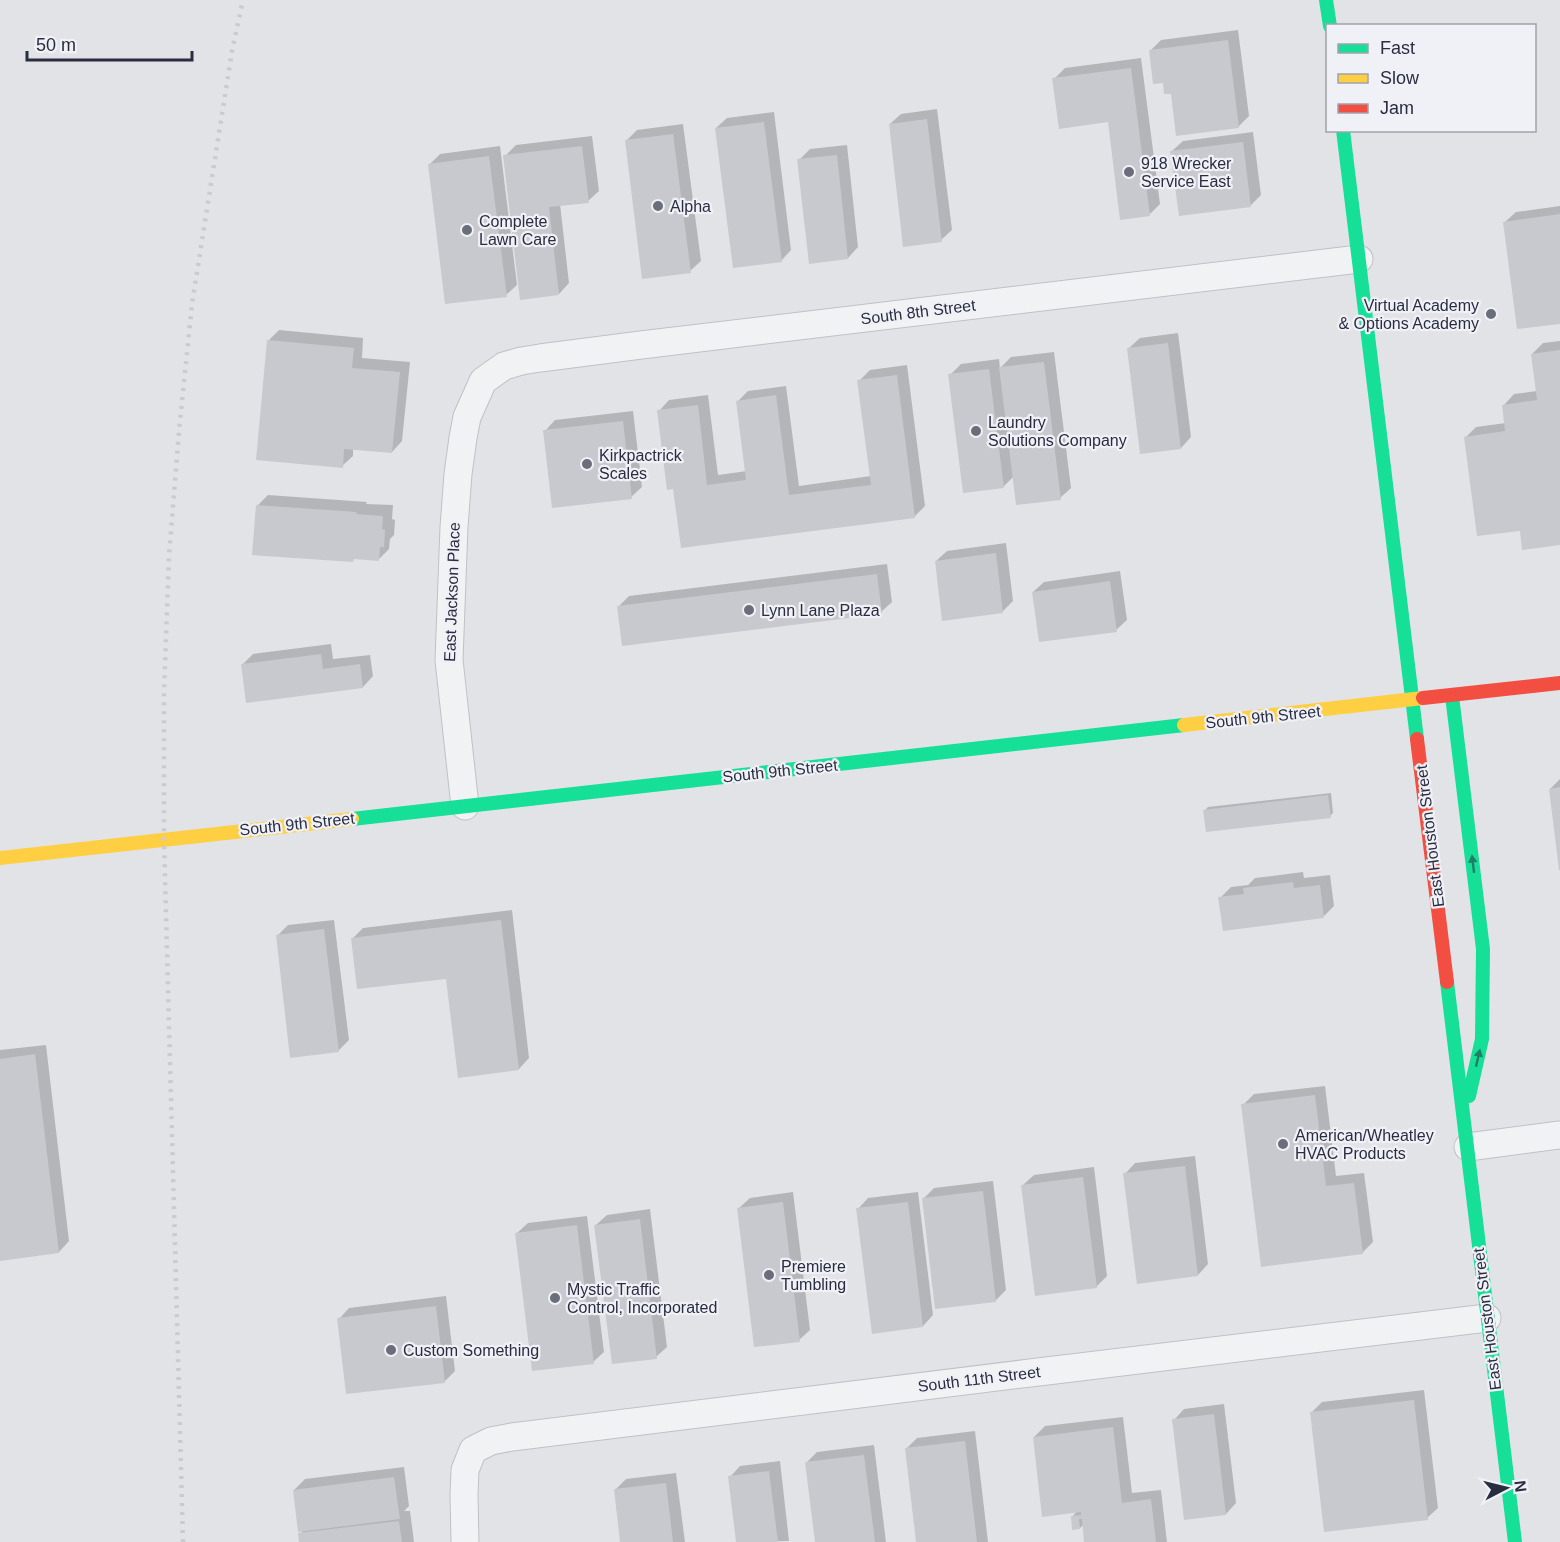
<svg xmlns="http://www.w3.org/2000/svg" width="1560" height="1542" font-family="Helvetica,sans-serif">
<rect width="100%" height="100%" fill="#e2e3e7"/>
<path fill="#0003" d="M 1238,30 L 1249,116 L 1238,127 L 1173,92 L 1164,81 L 1150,51 L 1161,40 Z
M 1141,58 L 1160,204 L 1150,214 L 1109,121 L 1054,79 L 1065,68 Z
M 937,109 L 952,230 L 941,240 L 890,124 L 901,114 Z
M 774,112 L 791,250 L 781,261 L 716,128 L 727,118 Z
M 683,124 L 701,261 L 690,271 L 626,141 L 637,130 Z
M 1253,132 L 1261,195 L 1250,206 L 1172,151 L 1183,141 Z
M 592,136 L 599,191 L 588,201 L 560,204 L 569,283 L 559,294 L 505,156 L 516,145 Z
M 847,145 L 858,247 L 848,258 L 799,160 L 810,149 Z
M 500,146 L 517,285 L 506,295 L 430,164 L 440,154 Z
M 1560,206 L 1560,322 L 1505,222 L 1516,212 Z
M 279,330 L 363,338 L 362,358 L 410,362 L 402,441 L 392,452 L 353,448 L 353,456 L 342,466 L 268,341 Z
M 1178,333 L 1191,437 L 1181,448 L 1129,348 L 1140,338 Z
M 1560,341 L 1560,544 L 1521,529 L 1466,437 L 1476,427 L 1506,423 L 1504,405 L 1514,394 L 1537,391 L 1532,354 L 1543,343 Z
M 1054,352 L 1071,488 L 1060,498 L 1014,476 L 1003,487 L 950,375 L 961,364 L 999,359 L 1000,368 L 1011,357 Z
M 907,365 L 925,506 L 914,517 L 674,487 L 659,411 L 669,400 L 708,395 L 718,475 L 747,471 L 738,401 L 748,391 L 786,386 L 799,486 L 871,476 L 859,381 L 870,370 Z
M 633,411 L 642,487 L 631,497 L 545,431 L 555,420 Z
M 268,495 L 367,502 L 366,504 L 393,505 L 392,519 L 395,520 L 394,535 L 390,539 L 389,549 L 379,559 L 257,506 Z
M 1006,543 L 1013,601 L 1002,612 L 936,561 L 947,551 Z
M 887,564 L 892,602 L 881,612 L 618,607 L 629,596 Z
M 1120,571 L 1127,620 L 1116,630 L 1033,592 L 1044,582 Z
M 331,644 L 333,659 L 370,655 L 373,676 L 363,687 L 242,665 L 253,654 Z
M 1560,779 L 1560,869 L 1550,789 Z
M 1331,793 L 1333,813 L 1330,816 L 1205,810 L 1208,807 Z
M 1303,872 L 1304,878 L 1330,875 L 1334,906 L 1324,916 L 1220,898 L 1231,887 L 1248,885 L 1255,878 Z
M 512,910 L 529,1058 L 519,1069 L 447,977 L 352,939 L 363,928 Z
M 334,920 L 349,1040 L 338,1051 L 277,936 L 288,925 Z
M 46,1045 L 69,1241 L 59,1252 L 0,1259 L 0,1050 Z
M 1325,1086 L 1336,1176 L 1364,1173 L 1373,1242 L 1362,1253 L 1243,1105 L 1254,1094 Z
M 1195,1156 L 1208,1264 L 1198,1275 L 1125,1174 L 1135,1163 Z
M 1094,1167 L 1107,1276 L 1096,1287 L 1023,1185 L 1034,1175 Z
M 993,1181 L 1006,1290 L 996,1300 L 937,1307 L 923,1199 L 934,1188 Z
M 793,1192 L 810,1330 L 799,1340 L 739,1208 L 750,1198 Z
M 918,1192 L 933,1315 L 923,1326 L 858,1209 L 868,1198 Z
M 650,1209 L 667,1347 L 656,1357 L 596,1225 L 607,1215 Z
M 587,1216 L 604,1352 L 593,1362 L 517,1233 L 528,1223 Z
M 446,1296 L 455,1371 L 445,1381 L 339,1319 L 349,1308 Z
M 1424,1390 L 1438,1508 L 1427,1518 L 1311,1413 L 1322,1402 Z
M 1224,1404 L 1236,1503 L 1226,1514 L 1174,1420 L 1184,1409 Z
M 1123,1417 L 1132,1493 L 1161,1490 L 1167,1542 L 1086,1542 L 1084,1524 L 1080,1528 L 1072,1517 L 1077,1511 L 1034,1437 L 1045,1426 Z
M 975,1431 L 988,1542 L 918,1542 L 906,1449 L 917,1438 Z
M 874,1445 L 886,1542 L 816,1542 L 806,1463 L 817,1452 Z
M 780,1461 L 789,1541 L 738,1542 L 730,1477 L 740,1466 Z
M 404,1467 L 409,1506 L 404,1511 L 410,1511 L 414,1542 L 301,1542 L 300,1534 L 304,1529 L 294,1490 L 305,1479 Z
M 676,1473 L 685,1542 L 622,1542 L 615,1490 L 626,1479 Z"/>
<path fill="#c8c9ce" d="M 1228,40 L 1239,128 L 1176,136 L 1171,94 L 1164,94 L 1163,83 L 1153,84 L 1149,50 Z
M 1131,68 L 1150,216 L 1120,220 L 1108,122 L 1059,129 L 1052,78 Z
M 927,119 L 942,242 L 903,247 L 889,124 Z
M 764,122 L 782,262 L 733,268 L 715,128 Z
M 673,134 L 691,273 L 642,279 L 625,140 Z
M 1243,142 L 1251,207 L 1179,216 L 1170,151 Z
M 582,146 L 589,203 L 549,207 L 559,295 L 520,300 L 503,155 Z
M 837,155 L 848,259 L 809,264 L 797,159 Z
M 489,156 L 507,297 L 445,304 L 428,164 Z
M 1560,214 L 1560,324 L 1517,329 L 1503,222 Z
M 267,340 L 354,348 L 352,368 L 400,372 L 392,453 L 344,449 L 343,468 L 256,460 Z
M 1168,343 L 1181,449 L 1140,454 L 1127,348 Z
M 1560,350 L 1560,545 L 1522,550 L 1520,531 L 1477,536 L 1464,437 L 1505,431 L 1502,405 L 1537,400 L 1531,354 Z
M 1044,362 L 1061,500 L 1016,505 L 999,367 Z
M 989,369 L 1004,488 L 963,493 L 948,374 Z
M 897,375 L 915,518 L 681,548 L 673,489 L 667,490 L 657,410 L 698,405 L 707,485 L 746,480 L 736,401 L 776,395 L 789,495 L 871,485 L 857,380 Z
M 623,421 L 632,499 L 552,508 L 543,430 Z
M 256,505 L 357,512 L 356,514 L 383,516 L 382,529 L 385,530 L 384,547 L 380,547 L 379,561 L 354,559 L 353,562 L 252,555 Z
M 996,553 L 1003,613 L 942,621 L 935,561 Z
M 877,574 L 882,614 L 622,646 L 617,606 Z
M 1110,581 L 1117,632 L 1039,642 L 1032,592 Z
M 321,654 L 323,669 L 360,664 L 363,688 L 246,703 L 241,664 Z
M 1560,787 L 1560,870 L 1559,870 L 1549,789 Z
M 1328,795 L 1331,818 L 1206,832 L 1203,810 Z
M 1293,882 L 1294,888 L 1320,885 L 1324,918 L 1223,931 L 1218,897 L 1244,894 L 1243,888 Z
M 501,920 L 519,1070 L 458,1078 L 446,979 L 357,989 L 351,938 Z
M 324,929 L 339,1052 L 290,1058 L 276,935 Z
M 35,1054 L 59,1253 L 0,1261 L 0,1059 Z
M 1315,1095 L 1326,1186 L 1354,1183 L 1363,1254 L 1261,1267 L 1241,1104 Z
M 1185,1166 L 1198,1276 L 1137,1284 L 1123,1173 Z
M 1083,1177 L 1097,1288 L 1035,1296 L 1021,1185 Z
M 983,1191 L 996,1302 L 935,1309 L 922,1198 Z
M 783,1202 L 800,1342 L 754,1347 L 737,1208 Z
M 908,1202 L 923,1327 L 872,1334 L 856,1208 Z
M 640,1219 L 657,1359 L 612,1364 L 594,1225 Z
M 577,1225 L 594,1364 L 532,1371 L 515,1233 Z
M 436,1306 L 445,1383 L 346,1394 L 337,1318 Z
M 1414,1400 L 1428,1520 L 1324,1532 L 1310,1412 Z
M 1214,1414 L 1226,1515 L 1184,1520 L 1172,1419 Z
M 1113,1427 L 1122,1503 L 1151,1499 L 1156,1542 L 1084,1542 L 1082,1519 L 1079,1519 L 1080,1529 L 1072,1530 L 1071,1516 L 1081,1515 L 1081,1512 L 1042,1517 L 1033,1437 Z
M 965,1441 L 977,1542 L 916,1542 L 905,1448 Z
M 864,1455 L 875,1542 L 815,1542 L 805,1462 Z
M 769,1471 L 778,1542 L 736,1542 L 728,1476 Z
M 394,1477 L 400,1519 L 298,1532 L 293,1490 Z
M 666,1483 L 673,1542 L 620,1542 L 614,1489 Z
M 399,1521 L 402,1542 L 299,1542 L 298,1533 Z"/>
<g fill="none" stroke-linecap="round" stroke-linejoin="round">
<defs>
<path id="street" d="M 465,806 L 449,660 L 454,527 L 458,474 L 463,438 L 467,417 L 483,381 L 504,366 L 521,361 L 540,358 L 641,345 L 1359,259
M 1468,1147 L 1560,1135
M 465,1542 L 464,1495 L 465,1470 L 473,1450 L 491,1441 L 512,1437 L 1030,1373 L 1487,1318"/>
</defs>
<use href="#street" stroke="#c0c1c5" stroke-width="29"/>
<use href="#street" stroke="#f1f2f4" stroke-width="27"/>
<path stroke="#16e098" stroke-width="14" d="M 1326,0 L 1330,26
M 1343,130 L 1417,739
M 1452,696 L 1483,949 L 1482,1039 L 1469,1096
M 352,819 L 1184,725
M 1447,982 L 1515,1542"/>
<path stroke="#ffcf43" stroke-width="14" d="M 1184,725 L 1423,698
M 0,858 L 352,819"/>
<path stroke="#f24e42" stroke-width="14" d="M 1423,698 L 1560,683
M 1417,739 L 1447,982"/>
<path stroke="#cacbcf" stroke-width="4.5" stroke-dasharray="3 6" stroke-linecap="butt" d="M 183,1542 L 164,840 L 164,692 L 169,556 L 179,431 L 192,304 L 232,51 L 243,0"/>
</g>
<defs><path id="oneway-solid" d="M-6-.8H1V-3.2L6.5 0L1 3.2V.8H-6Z" transform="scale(1.5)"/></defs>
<g fill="#207e68">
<use href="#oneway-solid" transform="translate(1473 864) rotate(-97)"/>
<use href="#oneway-solid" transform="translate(1478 1058) rotate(-77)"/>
</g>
<g fill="#6a6d7a" stroke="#f0f1f6" stroke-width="2">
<circle cx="1129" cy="172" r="6"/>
<circle cx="658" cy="206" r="6"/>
<circle cx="467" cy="230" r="6"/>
<circle cx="1491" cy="314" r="6"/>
<circle cx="976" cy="431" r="6"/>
<circle cx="587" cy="464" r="6"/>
<circle cx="749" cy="610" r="6"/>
<circle cx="1283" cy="1144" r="6"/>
<circle cx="769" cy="1275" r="6"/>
<circle cx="555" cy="1298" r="6"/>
<circle cx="391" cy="1350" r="6"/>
</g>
<g text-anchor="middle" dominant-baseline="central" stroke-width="4.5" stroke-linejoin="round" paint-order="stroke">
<g font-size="16" fill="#292d40" stroke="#f0f1f6" text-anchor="start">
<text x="1141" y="163">918 Wrecker<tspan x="1141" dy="18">Service East</tspan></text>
<text x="670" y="206">Alpha</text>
<text x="479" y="221">Complete<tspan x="479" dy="18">Lawn Care</tspan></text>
<text x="1479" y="305" text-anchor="end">Virtual Academy<tspan x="1479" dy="18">&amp; Options Academy</tspan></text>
<text x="988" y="422">Laundry<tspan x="988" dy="18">Solutions Company</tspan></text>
<text x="599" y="455">Kirkpactrick<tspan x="599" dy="18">Scales</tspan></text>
<text x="761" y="610">Lynn Lane Plaza</text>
<text x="1295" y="1135">American/Wheatley<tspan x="1295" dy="18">HVAC Products</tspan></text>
<text x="781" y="1266">Premiere<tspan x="781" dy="18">Tumbling</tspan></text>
<text x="567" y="1289">Mystic Traffic<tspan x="567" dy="18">Control, Incorporated</tspan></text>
<text x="403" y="1350">Custom Something</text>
</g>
<g font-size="16" fill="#292d40" stroke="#f0f1f6">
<text transform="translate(918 312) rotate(-7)">South 8th Street</text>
<text transform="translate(452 592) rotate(-88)">East Jackson Place</text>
<text transform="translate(1263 717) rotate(-6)">South 9th Street</text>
<text transform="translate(780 771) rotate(-6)">South 9th Street</text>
<text transform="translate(297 824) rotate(-6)">South 9th Street</text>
<text transform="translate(1430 836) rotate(-97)">East Houston Street</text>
<text transform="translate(1487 1319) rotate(-97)">East Houston Street</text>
<text transform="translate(979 1379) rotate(-7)">South 11th Street</text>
</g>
</g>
<rect x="1326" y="24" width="210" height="108" fill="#f0f1f6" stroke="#a0a3ad" stroke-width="1.5"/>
<rect x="1338" y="44" width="30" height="9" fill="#16e098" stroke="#a0a3ad" stroke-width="1.5"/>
<text x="1380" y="54" font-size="18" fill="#292d40">Fast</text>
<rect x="1338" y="74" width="30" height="9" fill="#ffcf43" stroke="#a0a3ad" stroke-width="1.5"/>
<text x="1380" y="84" font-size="18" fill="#292d40">Slow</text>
<rect x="1338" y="104" width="30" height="9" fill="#f24e42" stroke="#a0a3ad" stroke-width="1.5"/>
<text x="1380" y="114" font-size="18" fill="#292d40">Jam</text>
<g transform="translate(1506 1488) rotate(83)" stroke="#f0f1f6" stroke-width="4.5" paint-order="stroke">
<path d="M0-4.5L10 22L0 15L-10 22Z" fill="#292d40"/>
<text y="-9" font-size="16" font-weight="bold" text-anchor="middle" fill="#292d40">N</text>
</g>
<path d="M27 51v9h165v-9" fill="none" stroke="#292d40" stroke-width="3"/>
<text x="36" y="51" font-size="18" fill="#292d40" stroke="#f0f1f6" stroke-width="4.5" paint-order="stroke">50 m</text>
</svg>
